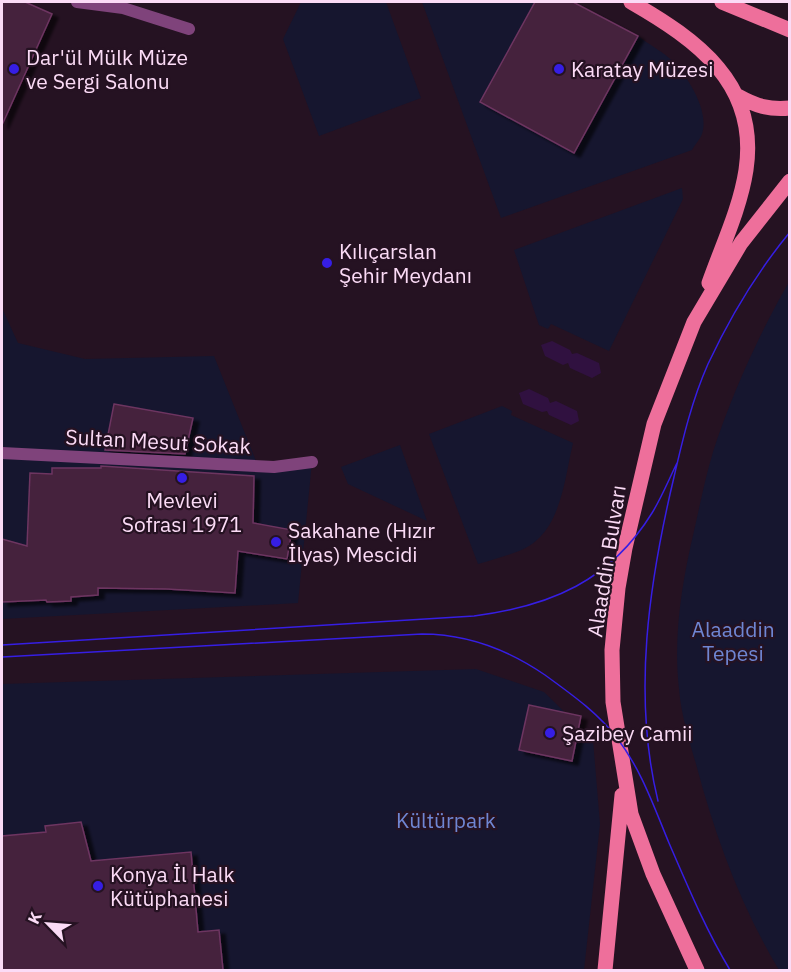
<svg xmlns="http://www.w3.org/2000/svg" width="791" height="972" font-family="'IBM Plex Sans',sans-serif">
<defs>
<filter id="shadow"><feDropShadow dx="6" dy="4" stdDeviation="1.5" flood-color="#0009"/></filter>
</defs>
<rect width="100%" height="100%" fill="#251222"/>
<path fill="#16162f" d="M 301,2 L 386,2 L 421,98 L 319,136 L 283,39 Z
M 422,2 L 535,2 L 480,102 L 574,153 L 638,36 C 648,44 660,50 669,58 C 686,73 710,110 702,134 C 700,139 695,145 692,150 L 501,218 Z
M 682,188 L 683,199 L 609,351 L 551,324 L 548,329 L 539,325 L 514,250 Z
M 789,282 L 790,970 L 779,970 C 741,907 715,836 696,764 C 689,740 681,714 679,689 C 673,636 682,582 694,531 C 700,505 705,478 713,452 C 731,396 760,332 789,282 Z
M 2,308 L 18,343 L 85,359 L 214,356 L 258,466 L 312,462 L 298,603 L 2,619 Z
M 502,406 L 512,411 L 511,415 L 573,443 C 564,481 561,535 519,551 C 506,556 492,560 478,564 L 429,434 Z
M 400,445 L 427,521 L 348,484 L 341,467 Z
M 476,669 L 544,692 L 593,740 L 600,824 L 584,970 L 2,970 L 2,684 Z"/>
<path fill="#301140" d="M 552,341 L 570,350 L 572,354 L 577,353 L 599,363 L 601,373 L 592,378 L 570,368 L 568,363 L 563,365 L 545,356 L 541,345 Z
M 529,389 L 548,398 L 550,403 L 556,401 L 577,411 L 579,421 L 571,425 L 549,415 L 547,411 L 542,412 L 523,404 L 519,393 Z"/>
<path fill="#44213c" stroke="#6d3561" stroke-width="1.5" filter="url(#shadow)" d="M 2,2 L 25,2 L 52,14 L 2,125 Z
M 535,2 L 573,2 L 638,36 L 574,153 L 480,102 Z
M 114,404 L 193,418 L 185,454 L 105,450 Z
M 101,466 L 254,476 L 253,523 L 292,530 L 287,559 L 238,551 L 235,593 L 167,589 L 98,588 L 98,595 L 71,597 L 71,601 L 47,602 L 46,600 L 2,602 L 2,539 L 27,546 L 30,473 L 52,474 L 52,468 L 101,468 Z
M 529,705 L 581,716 L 572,761 L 519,750 Z
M 81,822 L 91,861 L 191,852 L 198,932 L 219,930 L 223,970 L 2,970 L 2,836 L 46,832 L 45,826 Z"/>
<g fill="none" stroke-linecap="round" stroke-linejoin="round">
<path stroke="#7f437b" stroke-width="12" d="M 2,453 L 274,467 L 312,462"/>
<path stroke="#7f437b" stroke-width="12" d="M 77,2 L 123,8 L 189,29"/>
<path stroke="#ee6f9b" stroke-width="15" d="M 631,2 C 697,40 759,84 746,170 C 740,209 722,246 709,283
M 722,2 L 790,30
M 738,96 C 756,106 769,110 790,108
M 605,970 L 622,795
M 697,970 L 653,874 L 631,814 L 613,702 L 612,650 L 618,588 L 625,548 L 654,424 L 694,322 L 741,243 L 790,181"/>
<path stroke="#361ee4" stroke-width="1.5" d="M 2,645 L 474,616 C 551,606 610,581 652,513 C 662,497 669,479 677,463
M 2,657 L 422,634 C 468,634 507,649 545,675 C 571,694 597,712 617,738 C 641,769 654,807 669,843 C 688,887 706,930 730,970
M 658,801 C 632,695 649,582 674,477 C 683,438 692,400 708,364 C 730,317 757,272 790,232"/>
</g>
<g fill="#361ee4" stroke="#251222" stroke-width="2">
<circle cx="14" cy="69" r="6"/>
<circle cx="559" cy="69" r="6"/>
<circle cx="327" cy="263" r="6"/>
<circle cx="182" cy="478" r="6"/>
<circle cx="276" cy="542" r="6"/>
<circle cx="550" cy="733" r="6"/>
<circle cx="98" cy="886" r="6"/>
</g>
<g text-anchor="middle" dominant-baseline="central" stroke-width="4.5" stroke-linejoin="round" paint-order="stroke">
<g font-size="21" fill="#fbdbf6" stroke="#251222" text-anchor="start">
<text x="26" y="57">Dar'ül Mülk Müze<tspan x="26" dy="24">ve Sergi Salonu</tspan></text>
<text x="571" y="69">Karatay Müzesi</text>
<text x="339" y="251">Kılıçarslan<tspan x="339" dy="24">Şehir Meydanı</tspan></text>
<text x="182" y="500" text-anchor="middle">Mevlevi<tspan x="182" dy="24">Sofrası 1971</tspan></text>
<text x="288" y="530">Sakahane (Hızır<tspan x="288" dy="24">İlyas) Mescidi</tspan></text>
<text x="562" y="733">Şazibey Camii</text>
<text x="110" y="874">Konya İl Halk<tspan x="110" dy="24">Kütüphanesi</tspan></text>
</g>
<g font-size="21" fill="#fbdbf6" stroke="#251222">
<text transform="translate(158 441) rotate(3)">Sultan Mesut Sokak</text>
<text transform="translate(606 561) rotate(-81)">Alaaddin Bulvarı</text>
</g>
<g font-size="21" fill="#6f86d3" stroke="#251222">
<text x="733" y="629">Alaaddin<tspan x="733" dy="24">Tepesi</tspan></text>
<text x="446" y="820">Kültürpark</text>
</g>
</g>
<rect width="791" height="972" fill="none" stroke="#fbdbf6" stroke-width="6"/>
<g transform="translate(48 924) rotate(295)" stroke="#251222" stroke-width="4.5" paint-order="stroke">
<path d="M0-4.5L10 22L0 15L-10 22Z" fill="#fbdbf6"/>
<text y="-9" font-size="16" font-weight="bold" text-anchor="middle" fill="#fbdbf6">K</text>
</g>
</svg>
